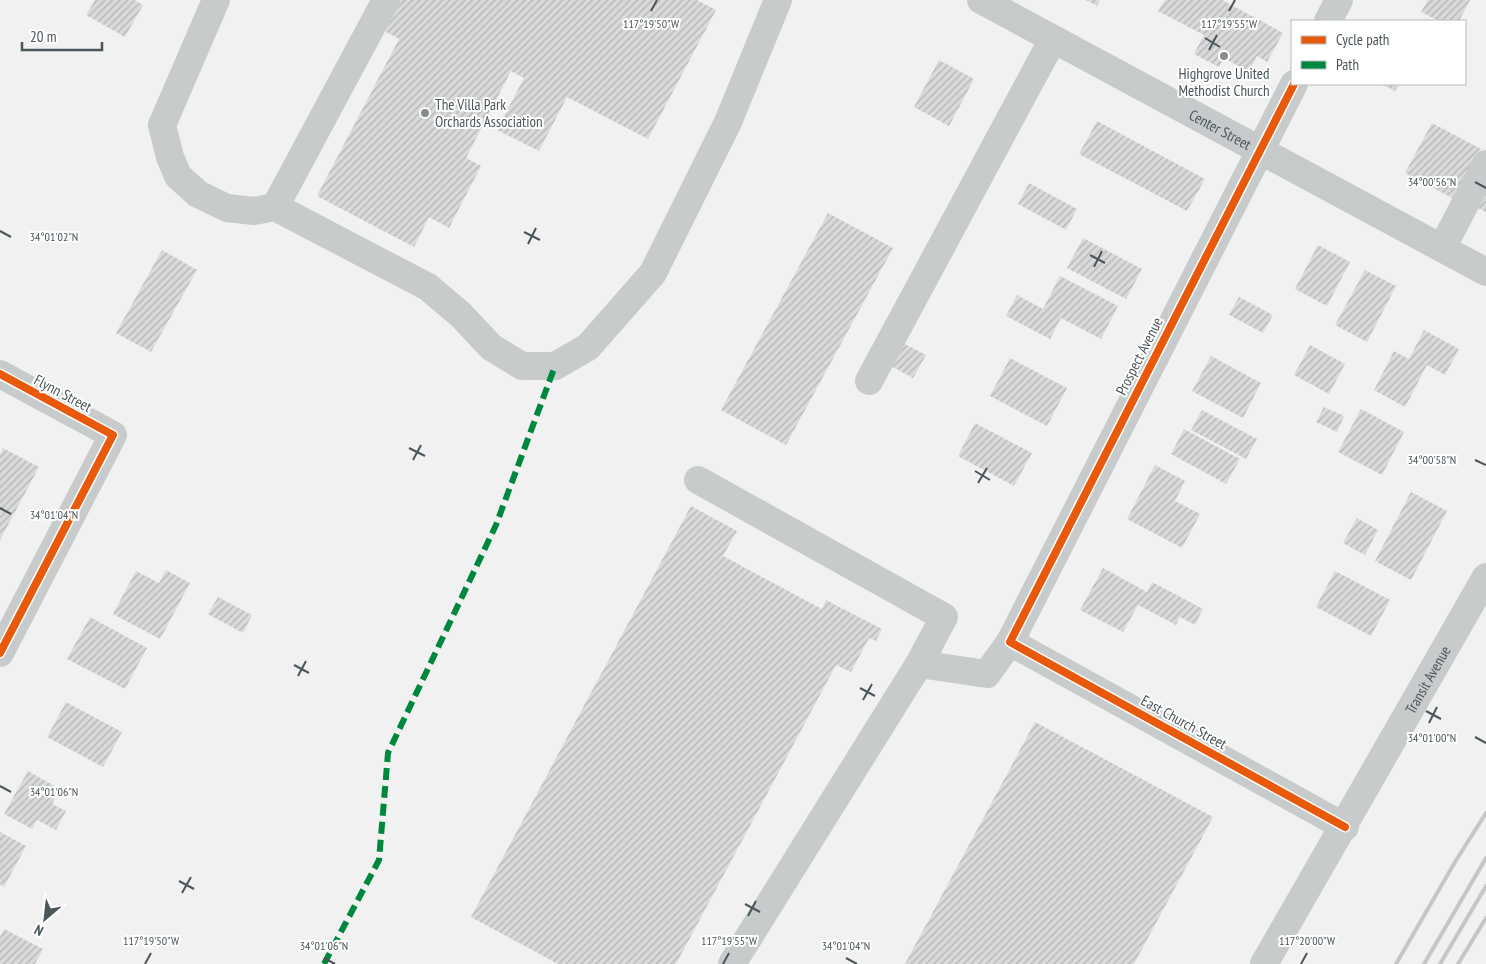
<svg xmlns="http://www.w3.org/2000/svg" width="1486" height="964" font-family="'PT Sans Narrow',sans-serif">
<defs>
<pattern id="building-hatch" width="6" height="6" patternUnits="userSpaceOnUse" patternTransform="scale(1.25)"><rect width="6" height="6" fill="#dadadb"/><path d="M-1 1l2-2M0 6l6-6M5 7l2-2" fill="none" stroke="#b3b4b5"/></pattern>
</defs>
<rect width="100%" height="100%" fill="#f1f1f1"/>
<path fill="url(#building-hatch)" d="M 95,0 L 134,0 L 143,5 L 125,37 L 86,15 Z
M 400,0 L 697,0 L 716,10 L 648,139 L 567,97 L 539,151 L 497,130 L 524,78 L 511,71 L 466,158 L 481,166 L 449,228 L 429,217 L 414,247 L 317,196 L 399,39 L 384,31 Z
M 1086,0 L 1100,0 L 1097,6 Z
M 1165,0 L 1222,0 L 1283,33 L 1267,62 L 1257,56 L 1249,72 L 1224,58 L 1219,67 L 1194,54 L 1204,35 L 1158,11 Z
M 1428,0 L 1470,0 L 1459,21 L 1439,21 L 1421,12 Z
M 939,60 L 974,79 L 949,126 L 914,107 Z
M 1381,84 L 1399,84 L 1395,91 Z
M 1097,121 L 1205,179 L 1187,211 L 1079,154 Z
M 1432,123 L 1481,149 L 1454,199 L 1405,173 Z
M 1029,183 L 1077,209 L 1066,230 L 1018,204 Z
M 1486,183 L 1486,212 L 1474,206 Z
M 828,213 L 893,248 L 786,445 L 721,410 Z
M 1083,238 L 1142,269 L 1126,299 L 1067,268 Z
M 1318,245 L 1350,262 L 1327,306 L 1295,289 Z
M 162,250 L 197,270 L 151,352 L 116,333 Z
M 1365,270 L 1396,286 L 1367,342 L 1335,325 Z
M 1060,276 L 1118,306 L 1101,339 L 1061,318 L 1050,339 L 1006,316 L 1017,295 L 1043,309 Z
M 1239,297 L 1273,315 L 1263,333 L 1229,315 Z
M 1424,330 L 1459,349 L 1445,375 L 1427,365 L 1405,407 L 1374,390 L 1394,351 L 1409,359 Z
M 901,342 L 926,355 L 913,378 L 889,365 Z
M 1310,345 L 1345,364 L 1329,394 L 1294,375 Z
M 1211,356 L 1261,383 L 1243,418 L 1192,391 Z
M 1010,358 L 1067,388 L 1047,426 L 990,396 Z
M 1324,407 L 1344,416 L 1337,432 L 1316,422 Z
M 1361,409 L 1404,432 L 1382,475 L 1338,452 Z
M 1202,410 L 1257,439 L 1246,459 L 1191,430 Z
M 975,423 L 1032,453 L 1014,486 L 958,456 Z
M 1184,429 L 1240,459 L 1226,484 L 1171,454 Z
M 3,448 L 39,467 L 0,540 L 0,454 Z
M 1155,465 L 1185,481 L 1175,501 L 1200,514 L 1182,548 L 1127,519 Z
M 1411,492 L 1447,511 L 1411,580 L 1375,561 Z
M 691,506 L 737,531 L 723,556 L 822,609 L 826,600 L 882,629 L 876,641 L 869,638 L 851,672 L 836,665 L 676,964 L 558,964 L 471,917 Z
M 1357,518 L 1378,530 L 1365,555 L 1343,543 Z
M 1103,568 L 1147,592 L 1152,582 L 1203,609 L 1195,625 L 1180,617 L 1176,625 L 1138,605 L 1123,632 L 1080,610 Z
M 166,570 L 190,583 L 160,639 L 113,614 L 136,571 L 159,583 Z
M 1335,571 L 1390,600 L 1371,636 L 1316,607 Z
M 218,597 L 252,615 L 243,633 L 208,614 Z
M 90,617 L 147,648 L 125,689 L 67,659 Z
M 66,702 L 122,732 L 103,767 L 47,737 Z
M 1035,722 L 1213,817 L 1134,964 L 905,964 Z
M 28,771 L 60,789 L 52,804 L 66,811 L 56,830 L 37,820 L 32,829 L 4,814 Z
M 0,832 L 26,846 L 4,887 L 0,884 Z
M 4,929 L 43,949 L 35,964 L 0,964 L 0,937 Z"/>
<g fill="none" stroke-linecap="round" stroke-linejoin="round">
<g stroke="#c8cbcc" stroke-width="28">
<path d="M 216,0 L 162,125 L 170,157 L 178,176 L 198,194 L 227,208 L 254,211 L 275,207"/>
<path d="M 386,0 L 275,207 L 428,287 L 461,315 L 491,347 L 522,366 L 555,366 L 588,347 L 653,273 L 728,122 L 778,0"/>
<path d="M 1328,21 L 1339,0"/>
<path d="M 1442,248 L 1486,164"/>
<path d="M 0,374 L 113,435 L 0,653"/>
<path d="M 869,381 L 1053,39"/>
<path d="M 698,480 L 944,617 L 919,664"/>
<path d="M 1010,642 L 1345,827"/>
<path d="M 732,964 L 919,664 L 987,674 L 1010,642 L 1294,84"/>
<path id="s1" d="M 1264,964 L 1486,577"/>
</g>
<path stroke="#c6cacb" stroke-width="28" id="s2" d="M 981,0 L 1486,272"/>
<path stroke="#c4c6c7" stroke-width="4" d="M 1396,964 L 1455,862 L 1486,813
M 1424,964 L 1486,858
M 1440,964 L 1486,886
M 1458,964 L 1486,918"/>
<path stroke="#00873e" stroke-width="6" stroke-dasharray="12 6" stroke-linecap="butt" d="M 324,964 L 379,860 L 388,753 L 496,525 L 555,366"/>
<defs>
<path id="cycleway" d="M 1294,84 L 1010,642 L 1345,827
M 0,374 L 113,435 L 0,653"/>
</defs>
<use href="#cycleway" stroke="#fff" stroke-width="11"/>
<use href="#cycleway" stroke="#e8590c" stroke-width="8"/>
</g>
<path fill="none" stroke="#4a565a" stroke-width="2" d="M 651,11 L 657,0M 1229,11 L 1235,0M 1205,38 L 1220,47M 1209,50 L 1217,35M 1475,182 L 1486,188M 0,231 L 11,237M 524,232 L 540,240M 528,244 L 536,228M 1090,255 L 1105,263M 1094,267 L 1102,251M 409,448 L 425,456M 413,460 L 421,445M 1475,460 L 1486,465M 975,471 L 990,480M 978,483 L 987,468M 0,508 L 11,514M 294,665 L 309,673M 298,676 L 306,661M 860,688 L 875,696M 863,700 L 872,684M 1426,711 L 1441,719M 1429,723 L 1437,707M 1475,737 L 1486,743M 0,786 L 11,792M 179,881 L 194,889M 182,893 L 191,877M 745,904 L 760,912M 748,916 L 756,901M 324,958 L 335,964M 846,958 L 857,964M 145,964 L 151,953M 723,964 L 729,953M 1301,964 L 1307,953"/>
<g fill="#848c8f" stroke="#fff" stroke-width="2">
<circle cx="1224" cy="56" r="5"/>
<circle cx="425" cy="113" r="5"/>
</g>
<g text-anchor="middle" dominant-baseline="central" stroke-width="4" stroke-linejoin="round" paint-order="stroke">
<g font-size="15" fill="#4a565a" stroke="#fff">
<text x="1224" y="73">Highgrove United<tspan x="1224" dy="17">Methodist Church</tspan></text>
<text x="435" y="104" text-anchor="start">The Villa Park<tspan x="435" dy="17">Orchards Association</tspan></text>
</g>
<g font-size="15" fill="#4a565a" stroke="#fff">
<text stroke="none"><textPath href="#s2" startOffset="272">Center Street</textPath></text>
<text transform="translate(1139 356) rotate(-63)">Prospect Avenue</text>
<text transform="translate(63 393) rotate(28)">Flynn Street</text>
<text stroke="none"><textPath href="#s1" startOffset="328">Transit Avenue</textPath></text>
<text transform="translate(1184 722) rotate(29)">East Church Street</text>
</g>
</g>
<g font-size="12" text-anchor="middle" fill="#4a565a" stroke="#fff" stroke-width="4" stroke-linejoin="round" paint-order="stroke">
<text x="651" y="28">117°19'50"W</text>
<text x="1229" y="28">117°19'55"W</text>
<text x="1432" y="186">34°00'56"N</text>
<text x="54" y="241">34°01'02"N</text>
<text x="1432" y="464">34°00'58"N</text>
<text x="54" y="519">34°01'04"N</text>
<text x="1432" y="742">34°01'00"N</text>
<text x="54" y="796">34°01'06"N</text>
<text x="151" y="945">117°19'50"W</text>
<text x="729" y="945">117°19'55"W</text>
<text x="1307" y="945">117°20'00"W</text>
<text x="324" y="950">34°01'06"N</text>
<text x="846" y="950">34°01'04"N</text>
</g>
<rect x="1291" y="20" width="175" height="65" fill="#ffffff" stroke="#b7bbbd"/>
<rect x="1301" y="36" width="25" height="8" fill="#e8590c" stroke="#b7bbbd"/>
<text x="1336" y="45" font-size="15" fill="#4a565a">Cycle path</text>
<rect x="1301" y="61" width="25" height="8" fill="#00873e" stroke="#b7bbbd"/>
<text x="1336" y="70" font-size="15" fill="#4a565a">Path</text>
<g transform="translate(45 919) rotate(208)" stroke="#ffffff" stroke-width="4" paint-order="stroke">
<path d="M0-4L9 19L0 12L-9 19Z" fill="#4a565a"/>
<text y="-8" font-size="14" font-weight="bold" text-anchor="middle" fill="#4a565a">N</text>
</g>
<path d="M22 42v8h80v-8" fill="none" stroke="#4a565a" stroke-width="2.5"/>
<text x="30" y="42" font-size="15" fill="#4a565a" stroke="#ffffff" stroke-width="4" paint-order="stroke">20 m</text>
</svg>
